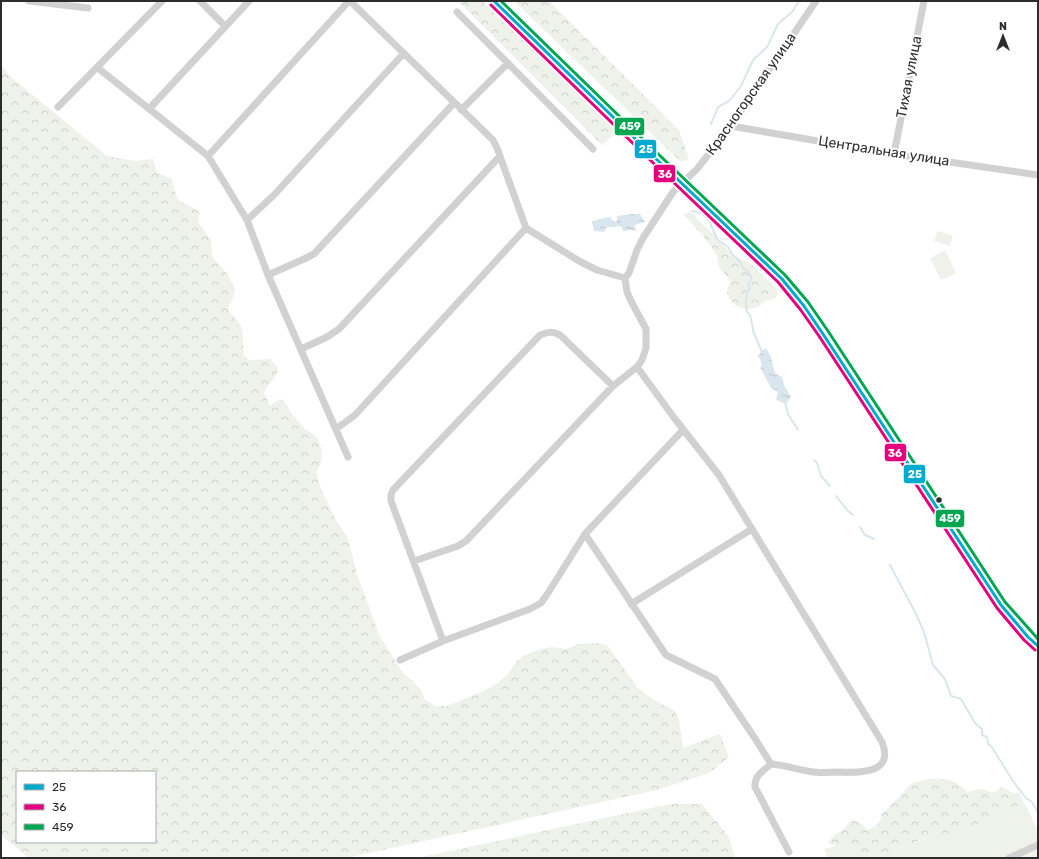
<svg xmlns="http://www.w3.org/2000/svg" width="1039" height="859" font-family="Rubik,sans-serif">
<defs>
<pattern id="forest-crowns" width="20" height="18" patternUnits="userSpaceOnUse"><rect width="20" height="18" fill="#eff2eb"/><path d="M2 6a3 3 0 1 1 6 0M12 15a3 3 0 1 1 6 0" fill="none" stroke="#cdd0ca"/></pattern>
<pattern id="water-ripples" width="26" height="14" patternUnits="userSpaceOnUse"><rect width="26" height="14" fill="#d9e6ee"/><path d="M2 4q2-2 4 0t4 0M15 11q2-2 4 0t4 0" fill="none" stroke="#bac5cc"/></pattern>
</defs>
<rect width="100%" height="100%" fill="#fff"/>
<path fill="url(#forest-crowns)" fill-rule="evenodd" d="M 458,1 L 482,1 L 617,132 L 602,145 Z
M 514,1 L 549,1 L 679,130 L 689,159 L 681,162 Z
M 1,65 L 12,78 L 107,156 L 135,161 L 153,159 C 156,172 157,174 171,178 C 174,184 175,195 178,199 C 185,206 193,205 200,213 L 198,222 L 211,240 L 212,256 L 227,274 L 235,289 L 233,298 L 229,305 L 228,310 C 231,315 236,318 239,323 C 245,332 242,345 244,356 L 249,360 L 270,359 L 278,368 C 277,378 268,383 264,393 L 270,406 L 280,399 L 285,402 L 291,413 L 305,429 L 317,437 L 322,451 L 321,462 L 317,471 L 318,481 L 334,517 L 348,538 L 357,574 L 380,637 L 403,673 L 413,681 L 421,690 L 425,700 L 436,706 L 447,706 L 486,690 L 498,683 L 508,674 L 516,662 L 523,656 L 540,649 L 552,647 L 566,649 L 578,644 L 597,643 L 607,645 L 638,688 L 654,700 L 675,711 L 679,720 L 683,748 L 720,734 L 729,757 L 709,773 L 657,790 L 346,858 L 29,858 L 1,835 ZM 17,772 L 155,772 L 155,842 L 17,842 Z
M 689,212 L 695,214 L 698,220 L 720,240 L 728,251 L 734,255 L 751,264 L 770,282 L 777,290 L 777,297 L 771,300 L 765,301 C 758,310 745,311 735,305 C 731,302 729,297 727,294 L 728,287 L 730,281 C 728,276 723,273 720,269 C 717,264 719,259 716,254 C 707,239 695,227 683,214 Z
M 930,779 L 945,779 L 955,782 L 968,792 C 978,788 983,788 992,793 L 997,791 L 1001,786 L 1015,794 L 1019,792 L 1024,803 L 944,840 L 938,833 L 876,858 L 856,858 L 849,843 L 838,846 L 828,843 C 833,835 837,834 843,829 C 847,825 849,822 853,819 L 863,825 L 867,830 C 876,827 880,823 882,814 L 912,783 Z
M 670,804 L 702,804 L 729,837 L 735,858 L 417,858 Z"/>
<path fill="#eff2eb" d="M 938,231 L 953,236 L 950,246 L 934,241 Z
M 945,250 L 956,273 L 941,280 L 930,258 Z
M 1024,803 L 1038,830 L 1038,858 L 876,858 L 939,833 L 944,840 Z
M 849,843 L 856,858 L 828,858 L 824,849 Z"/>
<path fill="url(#water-ripples)" d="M 632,214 L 640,214 L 645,222 L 637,224 L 634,226 L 637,231 L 631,230 L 623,231 L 622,227 C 618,225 613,228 608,227 L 605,229 L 604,232 L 594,231 L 592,222 L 599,219 L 611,217 L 612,220 L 616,222 L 617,220 L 617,216 Z
M 766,348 L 771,357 L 775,373 L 782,377 L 784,385 L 791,397 L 786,404 L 776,400 L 778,392 L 771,388 L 760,367 L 762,366 L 760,359 L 757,355 L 760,354 L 761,351 Z"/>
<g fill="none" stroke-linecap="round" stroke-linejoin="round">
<path stroke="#d9e6ee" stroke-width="2" d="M 711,124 L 718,107 L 729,101 L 741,86 L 753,60 L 767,47 L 778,24 L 792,12 L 799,1
M 692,211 L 701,213 L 709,220 L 717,239 L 728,247 L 732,254 L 741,263 L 743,269 L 747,270 L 752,278 L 748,285 L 750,288 L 747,293 L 746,302 L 747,312 L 750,315 L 753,328 L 753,331 L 762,352
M 785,402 L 788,414 L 798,430
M 814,460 L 817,463 L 821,476 L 830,486
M 836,496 L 848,511 L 853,515
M 860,527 L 865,535 L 874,539
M 890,565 L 916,614 L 924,632 L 933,665 L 945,679 L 951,696 L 961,699 L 975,723 L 982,729 L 982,735 L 987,737 L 988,744 L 991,746 L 1015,784 L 1026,798 L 1032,802 L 1038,812"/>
<path stroke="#d1d1d1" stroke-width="7" d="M 29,1 L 88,8
M 200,1 L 225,26
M 350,1 L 493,140 L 497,148 L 526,228 L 579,261 L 597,270 L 625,278
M 457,12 L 593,149
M 98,68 L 208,156 L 247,220 L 268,275 L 348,457
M 58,107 L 162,1
M 149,109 L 249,1
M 461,110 L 508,63
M 731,126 L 894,154 L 1038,175
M 894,154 L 924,1
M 208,156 L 349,1
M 247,220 L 274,195 L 404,53
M 268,275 L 304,259 L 314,254 L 454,103
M 301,349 L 327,337 L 339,329 L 500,156
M 336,429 L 355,415 L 526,228
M 585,534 L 666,655 L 715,679 L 754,737 L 771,764 C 785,765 799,770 813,772 C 821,773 830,772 838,772 C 859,773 895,774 882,742 L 719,475 L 675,419 L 637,367
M 414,561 L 458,546 L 466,541 L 613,386 L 637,367 L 642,360 L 646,348 L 646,329 L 632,303 L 627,292 L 625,278 L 629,273 L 637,250 L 643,238 L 673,192 L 697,169 L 731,126 L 816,1
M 631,604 L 752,529
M 443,641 L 391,501 L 391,495 L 393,490 L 540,335 C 548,332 552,331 560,335 L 613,386
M 400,660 L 443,641 L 530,609 L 541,603 L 548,593 L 585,534 L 683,430
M 771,764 C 763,771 754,776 755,787 L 789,852
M 1009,858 L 1038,845"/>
<path stroke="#cacaca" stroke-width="10" d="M 494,1 L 651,154 L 782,279 C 813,313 835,353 861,391 C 908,462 954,534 1001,605 L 1028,637 L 1038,646"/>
<defs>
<path id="bus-1" d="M 494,1 L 651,154 L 782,279 L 804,306 L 823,334 L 1001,605 L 1028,637 L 1038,646"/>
<path id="bus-2" d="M 491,5 L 648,158 L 778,282 L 800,309 L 819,336 L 997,608 L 1024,640 L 1035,650"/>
<path id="bus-3" d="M 501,1 L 654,150 L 785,275 L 808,302 L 828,331 L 1005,602 L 1038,639"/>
</defs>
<use href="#bus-1" stroke="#fff" stroke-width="6"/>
<use href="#bus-2" stroke="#fff" stroke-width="6"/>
<use href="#bus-3" stroke="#fff" stroke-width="6"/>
<use href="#bus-1" stroke="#00a9ce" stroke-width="3"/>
<use href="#bus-2" stroke="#e5007d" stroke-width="3"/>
<use href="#bus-3" stroke="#00a651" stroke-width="3"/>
</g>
<circle fill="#2c2c2c" stroke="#fff" stroke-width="1.5" cx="939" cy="500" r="3.5"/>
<g text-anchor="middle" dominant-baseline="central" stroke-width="4" stroke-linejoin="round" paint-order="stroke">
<g font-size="14" fill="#2c2c2c" stroke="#fff">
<text transform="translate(909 77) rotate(-79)">Тихая улица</text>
<text transform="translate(751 94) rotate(-55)">Красногорская улица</text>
<text transform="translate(884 151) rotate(9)">Центральная улица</text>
</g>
</g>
<g stroke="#fff" stroke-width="1.5">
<rect x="614" y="117" width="31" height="19" rx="4" fill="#00a651"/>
<rect x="634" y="139" width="23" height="20" rx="4" fill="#00a9ce"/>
<rect x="653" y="164" width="23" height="19" rx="4" fill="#e5007d"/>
<rect x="884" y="443" width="23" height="19" rx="4" fill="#e5007d"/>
<rect x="903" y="464" width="23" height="20" rx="4" fill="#00a9ce"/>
<rect x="935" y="509" width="30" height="19" rx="4" fill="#00a651"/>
</g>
<g font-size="11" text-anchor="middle" font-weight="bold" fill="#fff">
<text x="630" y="130">459</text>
<text x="646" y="153">25</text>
<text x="665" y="178">36</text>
<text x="895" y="457">36</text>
<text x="915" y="478">25</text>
<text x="950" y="522">459</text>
</g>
<rect width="1039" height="859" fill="none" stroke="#2c2c2c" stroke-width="4"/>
<rect x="16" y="771" width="140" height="72" fill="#ffffff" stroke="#ababab"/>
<rect x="24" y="784" width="20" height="6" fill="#00a9ce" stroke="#ababab"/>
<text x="52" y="791" font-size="12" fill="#2c2c2c">25</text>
<rect x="24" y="804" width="20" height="6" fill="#e5007d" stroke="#ababab"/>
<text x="52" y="811" font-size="12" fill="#2c2c2c">36</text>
<rect x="24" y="824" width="20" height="6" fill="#00a651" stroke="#ababab"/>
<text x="52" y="831" font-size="12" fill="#2c2c2c">459</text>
<g transform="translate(1003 36)" stroke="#ffffff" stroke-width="3" paint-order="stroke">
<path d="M0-3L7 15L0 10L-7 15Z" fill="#2c2c2c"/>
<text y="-6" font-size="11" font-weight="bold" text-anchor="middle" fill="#2c2c2c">N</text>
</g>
</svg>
